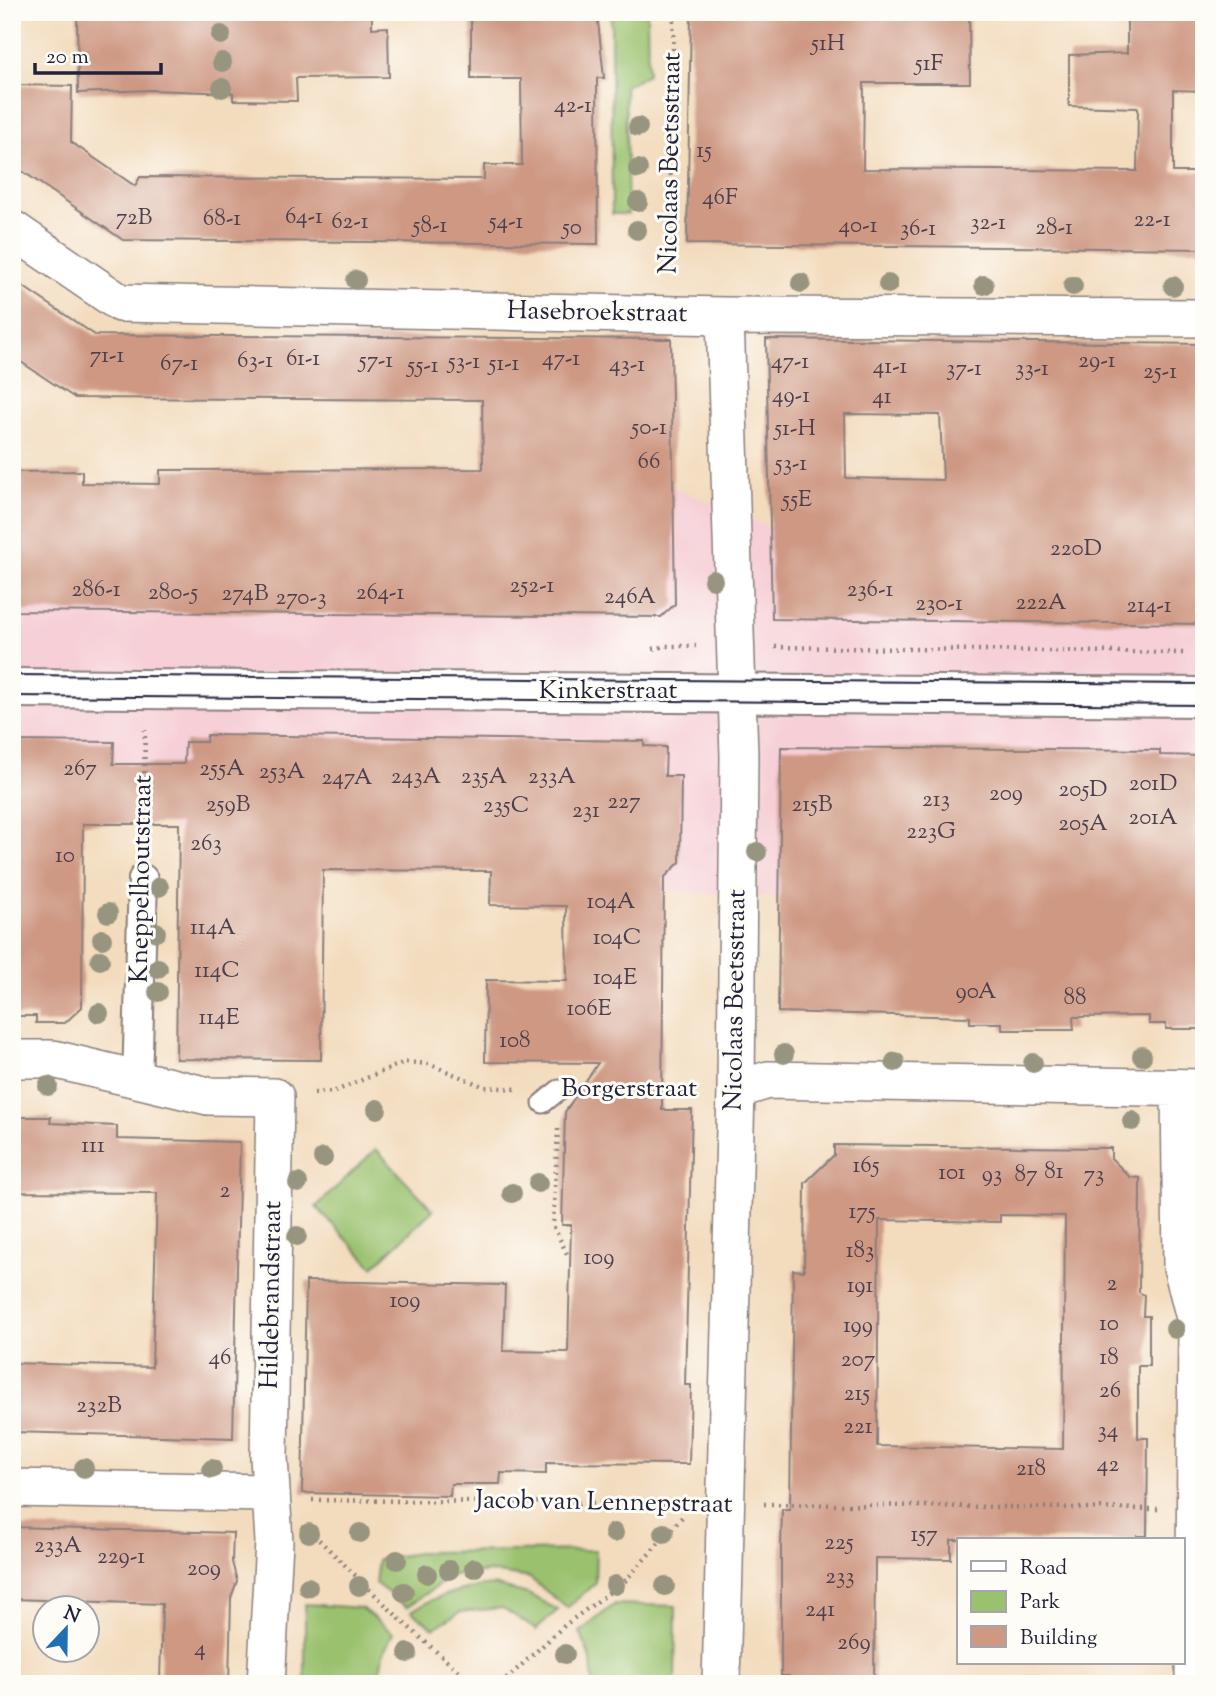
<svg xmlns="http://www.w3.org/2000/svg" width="1216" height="1696" font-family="'Sorts Mill Goudy',serif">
<rect width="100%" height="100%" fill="#fdfcf7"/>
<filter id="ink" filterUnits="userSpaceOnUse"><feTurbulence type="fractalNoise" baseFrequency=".0143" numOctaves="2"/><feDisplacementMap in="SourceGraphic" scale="14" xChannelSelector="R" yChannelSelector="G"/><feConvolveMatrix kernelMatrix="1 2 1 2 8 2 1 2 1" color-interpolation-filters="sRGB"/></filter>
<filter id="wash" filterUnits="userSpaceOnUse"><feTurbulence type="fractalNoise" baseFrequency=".00686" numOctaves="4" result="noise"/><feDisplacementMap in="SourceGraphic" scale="28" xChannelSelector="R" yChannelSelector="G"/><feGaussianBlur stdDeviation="1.57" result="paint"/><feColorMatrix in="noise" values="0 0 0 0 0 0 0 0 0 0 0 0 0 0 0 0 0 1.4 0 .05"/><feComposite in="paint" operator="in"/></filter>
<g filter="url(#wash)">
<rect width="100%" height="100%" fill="#f3dcbe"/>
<path fill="#f6cfd7" d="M 82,471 L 83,483 L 134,483 L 134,495 L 551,484 L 673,487 L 771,528 L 1204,490 L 1204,877 L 779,898 L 664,890 L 596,872 L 178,868 L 178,834 L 169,824 L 12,823 L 12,472 Z"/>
<path fill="#9ac16d" stroke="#5e7254" stroke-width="2" d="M 611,12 L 647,12 L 648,74 L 625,86 L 628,214 L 612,214 Z
M 376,1149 L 433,1210 L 373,1267 L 316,1207 Z
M 596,1550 L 595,1583 L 567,1608 L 530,1578 L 491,1572 L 453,1575 L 407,1607 L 375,1583 L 378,1559 L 425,1552 Z
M 493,1585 L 528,1594 L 558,1610 L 536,1630 L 503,1608 L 460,1612 L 434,1628 L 411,1611 C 438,1595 462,1588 493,1585 Z
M 305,1604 L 361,1608 L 393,1633 L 383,1654 L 378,1684 L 305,1684 Z
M 615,1604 L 676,1606 L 675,1684 L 593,1684 L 591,1660 L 580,1632 Z"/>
<g id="blocks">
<path fill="#ce9883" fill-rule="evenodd" d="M 77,12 L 372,12 L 372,28 L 388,27 L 389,77 L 296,78 L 297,101 L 233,100 L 233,93 L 150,90 L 78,93 Z
M 471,12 L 597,12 L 604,78 L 597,78 L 598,244 L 123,240 L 12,164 L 12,85 L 72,86 L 71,142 L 135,186 L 140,177 L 484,179 L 484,165 L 522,165 L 521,79 L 471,79 Z
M 691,12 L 969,12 L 970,83 L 864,83 L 863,169 L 1137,171 L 1138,108 L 1069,106 L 1069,55 L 1127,53 L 1127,12 L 1204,12 L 1204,91 L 1173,90 L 1173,172 L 1204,172 L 1204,249 L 687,244 Z
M 12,279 L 95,335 L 671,339 L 675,604 L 661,617 L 12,611 L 12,472 L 82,471 L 82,483 L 160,484 L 160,470 L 483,469 L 482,400 L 75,398 L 12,356 Z
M 766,339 L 1204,344 L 1204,624 L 772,619 ZM 845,414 L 940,415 L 943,480 L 846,478 Z
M 207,735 L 644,741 L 644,746 L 666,747 L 665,776 L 681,776 L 680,862 L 664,878 L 662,1110 L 692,1110 L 685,1385 L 691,1385 L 689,1464 L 546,1463 L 546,1474 L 501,1473 L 500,1484 L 451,1484 L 450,1496 L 302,1493 L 306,1281 L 505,1285 L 503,1351 L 568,1352 L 571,1225 L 562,1225 L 565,1112 L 598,1063 L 485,1062 L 486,980 L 567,981 L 566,906 L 490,905 L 491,871 L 323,870 L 321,1060 L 176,1059 L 179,824 L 83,824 L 82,1007 L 65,1023 L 36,1023 L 36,1016 L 12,1016 L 12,741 L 114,742 L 113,764 L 184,764 L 185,742 L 206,742 Z
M 781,747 L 1160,750 L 1160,755 L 1204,756 L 1204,1029 L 1166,1029 L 1166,1024 L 1149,1024 L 1149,1016 L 1073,1017 L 1074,1030 L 1002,1030 L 1002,1023 L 970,1023 L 970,1017 L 778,1012 Z
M 12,1117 L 51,1117 L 50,1123 L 117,1126 L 117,1139 L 240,1142 L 233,1438 L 12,1432 L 12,1363 L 152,1367 L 157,1193 L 12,1192 Z
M 834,1145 L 1111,1148 L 1111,1158 L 1130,1177 L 1140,1178 L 1139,1292 L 1144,1295 L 1143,1316 L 1149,1316 L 1149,1366 L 1138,1366 L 1138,1438 L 1148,1438 L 1147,1536 L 1137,1536 L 1137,1540 L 951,1540 L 951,1559 L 875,1558 L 874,1684 L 789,1684 L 789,1676 L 781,1676 L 781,1549 L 782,1509 L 790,1509 L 793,1270 L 804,1271 L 805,1183 L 834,1155 ZM 1000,1215 L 1065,1216 L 1063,1449 L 877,1446 L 879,1220 L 1000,1222 Z
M 12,1527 L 233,1533 L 232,1562 L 237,1581 L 231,1598 L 229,1684 L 160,1684 L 162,1604 L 12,1599 Z"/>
</g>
</g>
<g filter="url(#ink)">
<use href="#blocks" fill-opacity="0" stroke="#8a7f7c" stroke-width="2"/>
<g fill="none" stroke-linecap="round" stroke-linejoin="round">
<defs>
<path id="service" d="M 543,1103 L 559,1090"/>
<path id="pedestrian" d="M 137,1082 L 143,879"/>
<path id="minor" d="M 12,229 L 120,303 L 725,316 L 1204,318
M 12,1059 L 53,1059 L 208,1096 L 275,1097 L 269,1457 L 274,1542 L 266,1684
M 1180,1088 L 1182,1267 L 1197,1326 L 1194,1684
M 736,1090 L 768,1080 L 1202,1088
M 12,1488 L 270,1493
M 721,1684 L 736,1090 L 739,756 L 725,316"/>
<path id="tertiary" d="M 12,688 L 1204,697"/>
</defs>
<use href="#service" stroke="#8a7f7c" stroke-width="23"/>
<use href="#pedestrian" stroke="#8a7f7c" stroke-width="32"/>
<use href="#minor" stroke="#8a7f7c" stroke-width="40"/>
<use href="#tertiary" stroke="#8a7f7c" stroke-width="42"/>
<path stroke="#8a7f7c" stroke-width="4.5" stroke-dasharray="2 5" stroke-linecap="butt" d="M 668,274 L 674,12
M 775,647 L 1183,653
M 653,649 L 666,646 L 696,646
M 143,843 L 145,730
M 590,1090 L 697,1089
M 314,1093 L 333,1092 L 405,1062 L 429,1064 L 485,1087 L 518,1089
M 558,1129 L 553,1225 L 567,1254
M 312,1500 L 685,1504
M 764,1504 L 1158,1509
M 314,1535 L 404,1623 L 473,1684
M 501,1684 L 565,1625 L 625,1581 L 684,1515"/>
<use href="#service" stroke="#fff" stroke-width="19"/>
<use href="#pedestrian" stroke="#fff" stroke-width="28"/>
<use href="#minor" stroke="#fff" stroke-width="37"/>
<use href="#tertiary" stroke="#fff" stroke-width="38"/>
<path stroke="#22223b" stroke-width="2" d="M 12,675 L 1204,684
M 12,696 L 1204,705"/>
</g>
<g fill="#97947f">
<circle cx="221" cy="35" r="10"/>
<circle cx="222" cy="62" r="10"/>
<circle cx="222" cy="88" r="10"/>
<circle cx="638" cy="127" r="10"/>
<circle cx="638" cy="169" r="10"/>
<circle cx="638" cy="202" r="10"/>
<circle cx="637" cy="230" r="10"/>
<circle cx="356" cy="280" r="10"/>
<circle cx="801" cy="283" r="10"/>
<circle cx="888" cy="284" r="10"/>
<circle cx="984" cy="285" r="10"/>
<circle cx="1073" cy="286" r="10"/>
<circle cx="1173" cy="286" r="10"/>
<circle cx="713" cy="580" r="10"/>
<circle cx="757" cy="852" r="10"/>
<circle cx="159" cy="887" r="10"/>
<circle cx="108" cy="913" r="10"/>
<circle cx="156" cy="932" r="10"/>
<circle cx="102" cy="939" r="10"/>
<circle cx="100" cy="960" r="10"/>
<circle cx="158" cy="968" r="10"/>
<circle cx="158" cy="992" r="10"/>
<circle cx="99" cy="1013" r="10"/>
<circle cx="784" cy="1054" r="10"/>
<circle cx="1142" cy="1056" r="10"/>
<circle cx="895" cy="1062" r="10"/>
<circle cx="1033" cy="1063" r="10"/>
<circle cx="48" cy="1086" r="10"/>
<circle cx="377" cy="1109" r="10"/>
<circle cx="1132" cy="1121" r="10"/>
<circle cx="323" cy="1158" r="10"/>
<circle cx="298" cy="1183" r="10"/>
<circle cx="538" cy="1183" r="10"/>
<circle cx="512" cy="1193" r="10"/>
<circle cx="297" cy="1236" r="10"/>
<circle cx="1175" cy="1329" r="10"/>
<circle cx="84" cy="1468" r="10"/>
<circle cx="212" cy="1469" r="10"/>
<circle cx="309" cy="1533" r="10"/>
<circle cx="360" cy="1533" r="10"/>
<circle cx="614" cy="1533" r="10"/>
<circle cx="664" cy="1533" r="10"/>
<circle cx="397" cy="1560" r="10"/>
<circle cx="474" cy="1568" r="10"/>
<circle cx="449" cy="1570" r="10"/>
<circle cx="427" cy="1574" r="10"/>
<circle cx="615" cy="1585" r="10"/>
<circle cx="359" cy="1586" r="10"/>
<circle cx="665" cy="1586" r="10"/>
<circle cx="308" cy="1587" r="10"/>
<circle cx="404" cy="1592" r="10"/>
<circle cx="408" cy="1653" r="10"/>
<circle cx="565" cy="1654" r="10"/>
</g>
</g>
<g text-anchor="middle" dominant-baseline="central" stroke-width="6" stroke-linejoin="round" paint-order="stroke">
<g font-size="23" fill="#4d404d">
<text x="828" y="44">51H</text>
<text x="929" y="64">51F</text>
<text x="573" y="106">42-1</text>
<text x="704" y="151">15</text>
<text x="720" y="198">46F</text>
<text x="304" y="217">64-1</text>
<text x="134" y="218">72B</text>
<text x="222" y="219">68-1</text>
<text x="1152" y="220">22-1</text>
<text x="350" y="222">62-1</text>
<text x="506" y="222">54-1</text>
<text x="988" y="223">32-1</text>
<text x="430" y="226">58-1</text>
<text x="858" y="226">40-1</text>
<text x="572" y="228">50</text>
<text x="1054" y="228">28-1</text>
<text x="918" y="229">36-1</text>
<text x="107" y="356">71-1</text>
<text x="303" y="359">61-1</text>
<text x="561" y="359">47-1</text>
<text x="255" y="361">63-1</text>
<text x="376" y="361">57-1</text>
<text x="1097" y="361">29-1</text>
<text x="464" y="362">53-1</text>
<text x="790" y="362">47-1</text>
<text x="179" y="364">67-1</text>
<text x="504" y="364">51-1</text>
<text x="627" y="365">43-1</text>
<text x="423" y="366">55-1</text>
<text x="890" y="367">41-1</text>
<text x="964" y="369">37-1</text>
<text x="1032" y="369">33-1</text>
<text x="1160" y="372">25-1</text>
<text x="791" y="396">49-1</text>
<text x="882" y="397">41</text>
<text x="649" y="428">50-1</text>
<text x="795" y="429">51-H</text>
<text x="649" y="462">66</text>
<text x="791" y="464">53-1</text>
<text x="797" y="500">55E</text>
<text x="1076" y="549">220D</text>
<text x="532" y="586">252-1</text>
<text x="96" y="590">286-1</text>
<text x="870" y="590">236-1</text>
<text x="173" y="593">280-5</text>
<text x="380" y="593">264-1</text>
<text x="245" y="594">274B</text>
<text x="630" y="597">246A</text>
<text x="301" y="598">270-3</text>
<text x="1041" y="603">222A</text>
<text x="939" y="604">230-1</text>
<text x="1149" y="606">214-1</text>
<text x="80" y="769">267</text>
<text x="222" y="769">255A</text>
<text x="282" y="772">253A</text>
<text x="416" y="777">243A</text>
<text x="484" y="777">235A</text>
<text x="552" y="777">233A</text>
<text x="347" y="778">247A</text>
<text x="1153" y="784">201D</text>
<text x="1083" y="790">205D</text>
<text x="1006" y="794">209</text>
<text x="936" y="800">213</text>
<text x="624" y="802">227</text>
<text x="228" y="805">259B</text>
<text x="812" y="805">215B</text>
<text x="506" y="806">235C</text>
<text x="586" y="811">231</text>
<text x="1153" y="818">201A</text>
<text x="1083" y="824">205A</text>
<text x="931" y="832">223G</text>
<text x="206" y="844">263</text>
<text x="65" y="856">10</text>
<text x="611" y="902">104A</text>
<text x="213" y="928">114A</text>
<text x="617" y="938">104C</text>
<text x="217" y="971">114C</text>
<text x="615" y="978">104E</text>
<text x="976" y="992">90A</text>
<text x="1075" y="998">88</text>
<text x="589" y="1009">106E</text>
<text x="219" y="1018">114E</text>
<text x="515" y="1041">108</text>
<text x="93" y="1146">111</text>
<text x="866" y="1166">165</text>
<text x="1054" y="1172">81</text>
<text x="952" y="1173">101</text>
<text x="992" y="1175">93</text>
<text x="1026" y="1175">87</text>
<text x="1094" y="1175">73</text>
<text x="225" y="1191">2</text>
<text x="862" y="1212">175</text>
<text x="860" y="1251">183</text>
<text x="599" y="1258">109</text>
<text x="1112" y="1284">2</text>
<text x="860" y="1286">191</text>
<text x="405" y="1301">109</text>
<text x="1109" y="1324">10</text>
<text x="858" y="1326">199</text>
<text x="220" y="1358">46</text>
<text x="1109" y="1358">18</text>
<text x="858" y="1360">207</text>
<text x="1110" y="1391">26</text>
<text x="857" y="1394">215</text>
<text x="99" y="1406">232B</text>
<text x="858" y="1427">221</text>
<text x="1108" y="1431">34</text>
<text x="1108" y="1465">42</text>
<text x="1031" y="1469">218</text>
<text x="924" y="1535">157</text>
<text x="839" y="1543">225</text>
<text x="58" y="1546">233A</text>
<text x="121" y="1557">229-1</text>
<text x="204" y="1569">209</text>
<text x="840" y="1577">233</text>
<text x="820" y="1610">241</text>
<text x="854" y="1643">269</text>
<text x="200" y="1649">4</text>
</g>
<g font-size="26" fill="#22223b" stroke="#fdfcf7">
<text transform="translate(671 163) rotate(-89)">Nicolaas Beetsstraat</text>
<text transform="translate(597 313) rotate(1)">Hasebroekstraat</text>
<text x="608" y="691">Kinkerstraat</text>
<text transform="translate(142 879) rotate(-89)">Kneppelhoutstraat</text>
<text transform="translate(736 1000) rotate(-89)">Nicolaas Beetsstraat</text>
<text x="629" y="1089">Borgerstraat</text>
<text transform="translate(272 1295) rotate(-89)">Hildebrandstraat</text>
<text transform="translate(604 1503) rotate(1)">Jacob van Lennepstraat</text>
</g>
</g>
<rect width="1216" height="1696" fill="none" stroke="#fdfcf7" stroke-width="42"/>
<rect x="957" y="1538" width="228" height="126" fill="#fdfcf7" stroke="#a5a5ac" stroke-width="2"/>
<rect x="971" y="1561" width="35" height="10" fill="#ffffff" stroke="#a5a5ac" stroke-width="2"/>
<text x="1020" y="1574" font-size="21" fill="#22223b">Road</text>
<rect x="971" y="1591" width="35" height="21" fill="#9ac16d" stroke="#a5a5ac" stroke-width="2"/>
<text x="1020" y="1608" font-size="21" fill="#22223b">Park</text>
<rect x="971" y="1626" width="35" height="21" fill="#ce9883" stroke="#a5a5ac" stroke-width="2"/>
<text x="1020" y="1644" font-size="21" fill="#22223b">Building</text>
<g transform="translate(66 1629) rotate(22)"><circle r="33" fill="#fdfcf7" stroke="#a5a5ac" stroke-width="2"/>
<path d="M0-5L12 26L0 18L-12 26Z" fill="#1f6fb2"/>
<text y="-10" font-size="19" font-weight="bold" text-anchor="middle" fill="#22223b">N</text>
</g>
<path d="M35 63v10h126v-10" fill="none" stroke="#22223b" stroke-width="3.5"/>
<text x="46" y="63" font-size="21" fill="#22223b" stroke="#fdfcf7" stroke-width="5" paint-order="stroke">20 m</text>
</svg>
